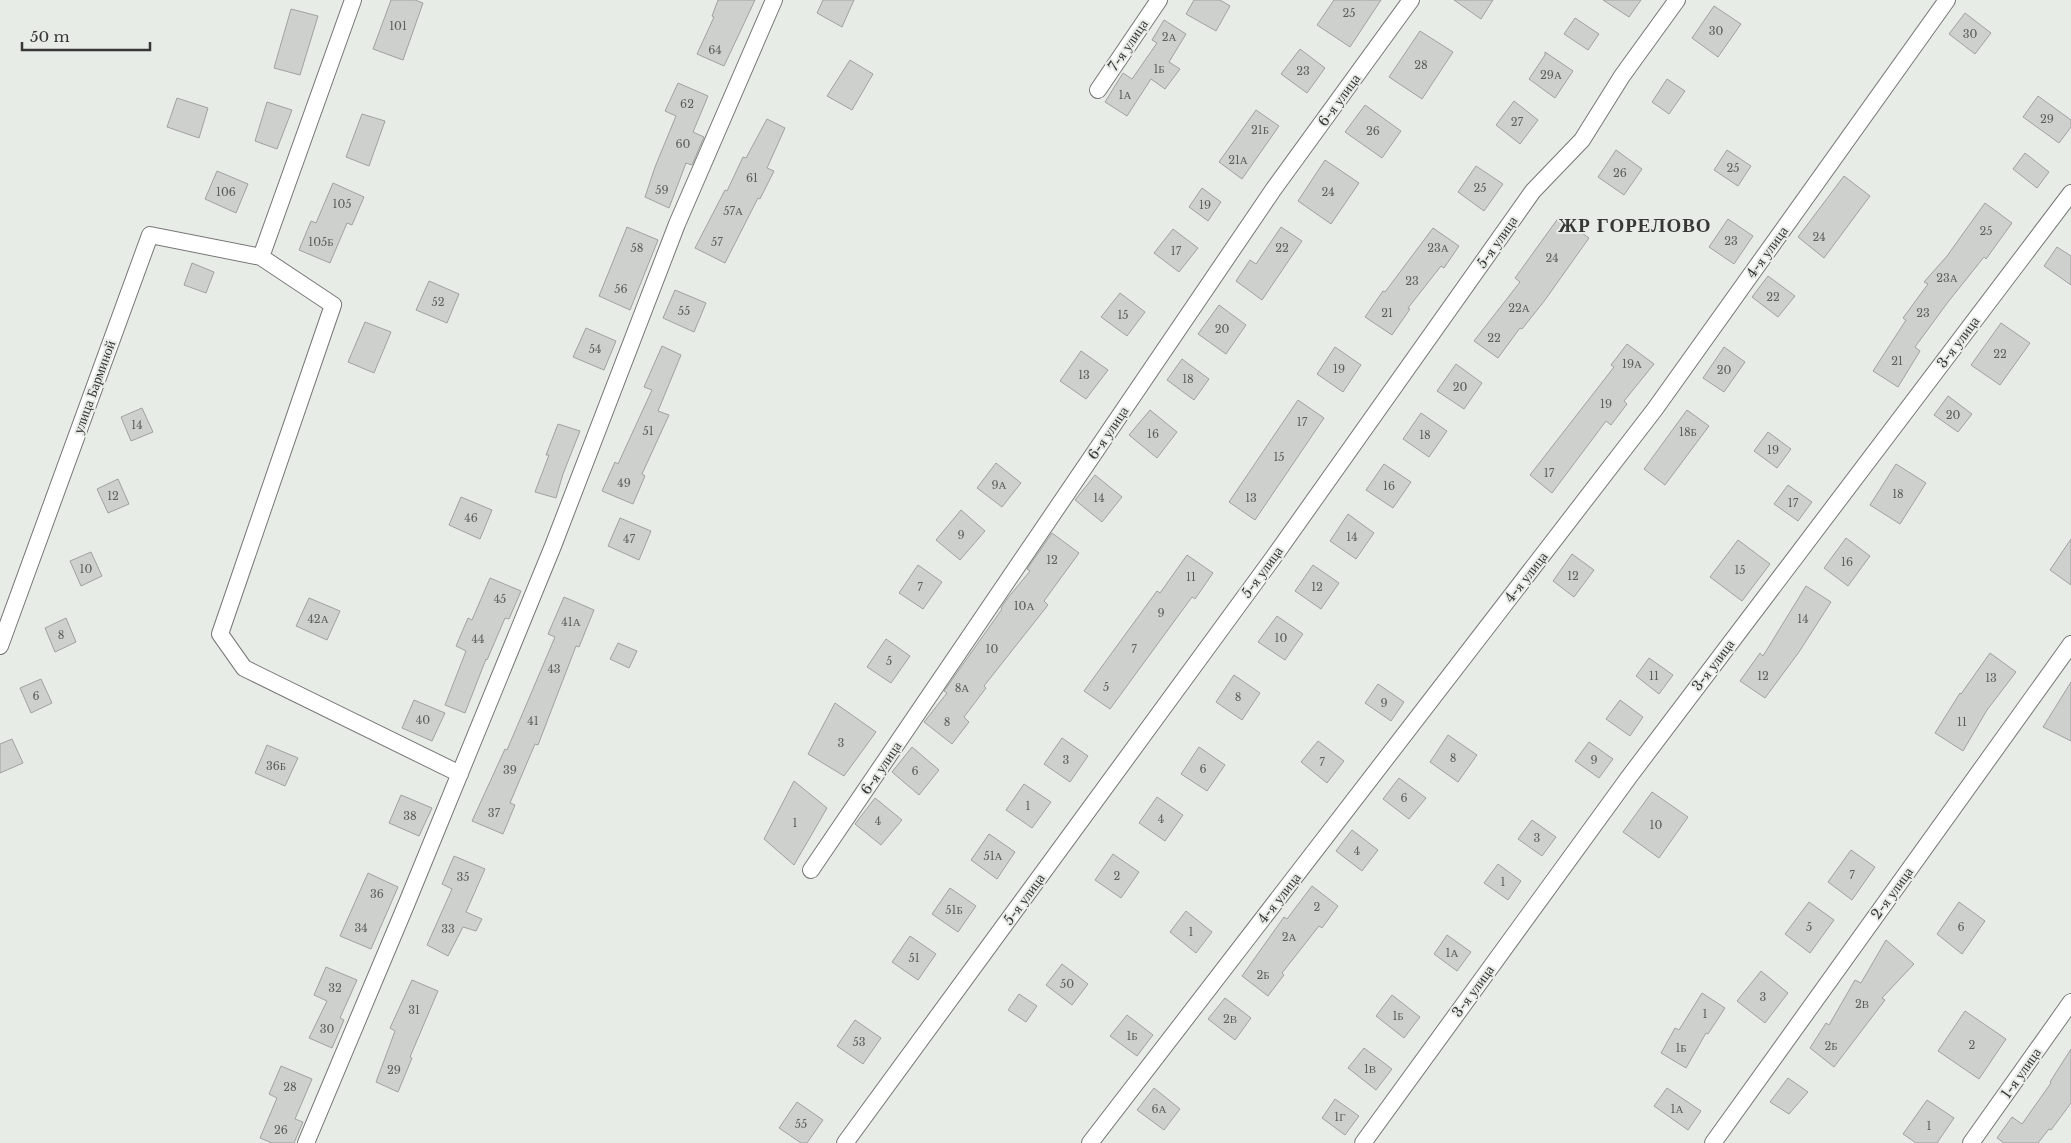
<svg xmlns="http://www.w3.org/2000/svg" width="2071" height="1143" font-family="'Libre Baskerville',serif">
<rect width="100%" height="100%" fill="#e8ece7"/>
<path fill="#cdd0cc" stroke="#9fa29e" d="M 391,0 L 415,0 L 423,3 L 403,60 L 373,49 Z
M 718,0 L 755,0 L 724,66 L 697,54 L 714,17 L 712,16 Z
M 823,0 L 854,0 L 842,27 L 817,13 Z
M 1194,0 L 1220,0 L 1230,6 L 1216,31 L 1186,14 Z
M 1334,0 L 1381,0 L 1350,47 L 1317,25 Z
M 1454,0 L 1493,0 L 1481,19 Z
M 1603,0 L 1641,0 L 1629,17 Z
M 1714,6 L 1741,24 L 1718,57 L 1692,38 Z
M 291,9 L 318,16 L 300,75 L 274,68 Z
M 1965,13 L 1991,33 L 1975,54 L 1949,34 Z
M 1575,18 L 1599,34 L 1588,50 L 1564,34 Z
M 1164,20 L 1186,34 L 1169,62 L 1180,69 L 1165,89 L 1151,79 L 1127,116 L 1105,102 L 1123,73 L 1132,79 L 1157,43 L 1152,40 Z
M 1420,31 L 1453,52 L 1422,99 L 1389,77 Z
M 1300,49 L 1325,68 L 1307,93 L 1281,74 Z
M 1545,52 L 1573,71 L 1555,98 L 1529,79 L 1545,55 Z
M 850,60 L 873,74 L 852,110 L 827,96 Z
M 1667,79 L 1685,91 L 1669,114 L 1652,102 Z
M 678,83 L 708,96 L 693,132 L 704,137 L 692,165 L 686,163 L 669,208 L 645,197 L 655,167 L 676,116 L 665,111 Z
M 2038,96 L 2071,120 L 2071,127 L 2059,143 L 2023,117 Z
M 177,98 L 208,108 L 199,138 L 167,127 Z
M 1514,101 L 1538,120 L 1520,144 L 1496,125 Z
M 267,102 L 292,110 L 277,149 L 255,141 Z
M 1365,105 L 1401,131 L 1382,158 L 1345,132 Z
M 1256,110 L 1279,126 L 1242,179 L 1219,162 Z
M 362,114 L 385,121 L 369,166 L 346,157 Z
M 767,119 L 785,128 L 767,168 L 774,171 L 760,199 L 758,198 L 725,263 L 695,248 L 725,190 L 727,191 L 743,157 L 746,158 Z
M 1616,150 L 1642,169 L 1624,195 L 1598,177 Z
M 1727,150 L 1751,166 L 1738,186 L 1714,170 Z
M 2025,153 L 2049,172 L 2037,188 L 2013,169 Z
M 1325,160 L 1359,183 L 1331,224 L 1298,201 Z
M 1476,166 L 1503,184 L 1484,211 L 1458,192 Z
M 217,171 L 248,184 L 236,213 L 205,199 Z
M 1844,176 L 1870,196 L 1824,258 L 1798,237 Z
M 333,183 L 364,197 L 352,225 L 347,223 L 330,263 L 299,250 L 311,221 L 316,223 Z
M 1202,188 L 1221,202 L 1208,221 L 1189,207 Z
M 1985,203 L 2012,223 L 1986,259 L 1984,257 L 1948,302 L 1915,347 L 1920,351 L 1898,387 L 1873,371 L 1906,320 L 1903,318 L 1928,284 L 1924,282 L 1947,256 Z
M 1559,217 L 1589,238 L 1545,300 L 1522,329 L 1520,328 L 1498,358 L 1474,341 L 1520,282 L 1515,278 Z
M 1728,219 L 1753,236 L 1734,264 L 1709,247 Z
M 627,227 L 658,240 L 630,310 L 599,296 Z
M 1281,227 L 1302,241 L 1262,300 L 1236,281 L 1250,260 L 1256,264 Z
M 1433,228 L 1459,246 L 1444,268 L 1441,266 L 1408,308 L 1410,309 L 1392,335 L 1365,317 L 1383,291 L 1385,292 Z
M 1173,229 L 1198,248 L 1179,272 L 1154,253 Z
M 2057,247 L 2071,256 L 2071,285 L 2044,266 Z
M 192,263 L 214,272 L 206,293 L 184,285 Z
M 1768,276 L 1795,296 L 1778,317 L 1752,297 Z
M 429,281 L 459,294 L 447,323 L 416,310 Z
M 675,290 L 706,303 L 694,332 L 663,318 Z
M 1120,293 L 1145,312 L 1127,336 L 1101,317 Z
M 1219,305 L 1246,325 L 1226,354 L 1198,334 Z
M 365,322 L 391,332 L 374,373 L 348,362 Z
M 2001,323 L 2030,343 L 2000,385 L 1971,365 Z
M 586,328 L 616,341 L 604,370 L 573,357 Z
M 1627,344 L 1654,364 L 1624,401 L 1627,404 L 1611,425 L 1606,421 L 1552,493 L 1530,475 L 1614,367 L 1611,365 Z
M 662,346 L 681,355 L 658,411 L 669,415 L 642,474 L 645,476 L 633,504 L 602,491 L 615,462 L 618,464 L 652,390 L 644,387 Z
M 1335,347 L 1361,365 L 1343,392 L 1317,374 Z
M 1724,347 L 1745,362 L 1724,392 L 1703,378 Z
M 1081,351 L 1108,370 L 1086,399 L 1060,381 Z
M 1182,359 L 1209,379 L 1194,400 L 1167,380 Z
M 1456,364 L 1482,383 L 1464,409 L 1437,391 Z
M 1948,396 L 1972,414 L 1958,432 L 1934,415 Z
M 1298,400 L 1324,418 L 1255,520 L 1229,502 Z
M 142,408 L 153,432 L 131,441 L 121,417 Z
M 1150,410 L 1177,432 L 1157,458 L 1129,435 Z
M 1687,410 L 1709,426 L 1665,485 L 1644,469 Z
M 1421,413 L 1447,431 L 1429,457 L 1403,439 Z
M 558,424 L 580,431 L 563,474 L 556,498 L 535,492 L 549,455 L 546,455 Z
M 1768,432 L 1791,449 L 1777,468 L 1754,451 Z
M 996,463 L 1021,483 L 1002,507 L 977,488 Z
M 1384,464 L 1411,482 L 1393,508 L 1366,490 Z
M 1896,464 L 1926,483 L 1900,524 L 1870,505 Z
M 1095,475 L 1122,497 L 1102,522 L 1075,500 Z
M 118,479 L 129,504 L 108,513 L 97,489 Z
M 1788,485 L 1812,502 L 1798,521 L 1774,504 Z
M 461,497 L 492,510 L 480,539 L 449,525 Z
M 961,510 L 985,531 L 960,560 L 936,540 Z
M 1348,514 L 1374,533 L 1356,559 L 1330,541 Z
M 620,518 L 651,531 L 639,560 L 608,546 Z
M 1052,533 L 1079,553 L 1044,601 L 1048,605 L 984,686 L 986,688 L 964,717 L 969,722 L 952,744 L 924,722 L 947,693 L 944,691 L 1002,609 L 1001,608 L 1007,599 L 1030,571 L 1027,569 Z
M 1846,538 L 1870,556 L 1848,586 L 1824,568 Z
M 2071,539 L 2071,585 L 2050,570 Z
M 1738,540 L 1770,564 L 1742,601 L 1710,577 Z
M 91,552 L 102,576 L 81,586 L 70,561 Z
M 1572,554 L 1594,570 L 1574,597 L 1553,581 Z
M 1187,555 L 1213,573 L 1195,599 L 1192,597 L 1110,709 L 1084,691 L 1157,591 L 1160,593 Z
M 918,565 L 942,582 L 923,609 L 899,593 Z
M 1313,565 L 1339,583 L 1321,609 L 1295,591 Z
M 490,578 L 521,591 L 509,619 L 505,618 L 487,660 L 486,659 L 465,713 L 445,705 L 466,651 L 456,646 L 468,618 L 472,620 Z
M 1806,586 L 1831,602 L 1799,652 L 1765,698 L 1740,681 L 1760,653 L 1763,656 Z
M 564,597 L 594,610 L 579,647 L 576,646 L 538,745 L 535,744 L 510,803 L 515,805 L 503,834 L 472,821 L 505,749 L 507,750 L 555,637 L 548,634 Z
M 309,598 L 340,611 L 327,640 L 296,626 Z
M 1277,616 L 1303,634 L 1285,660 L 1258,642 Z
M 66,618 L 76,642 L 55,652 L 45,628 Z
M 886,639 L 910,656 L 891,683 L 867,667 Z
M 618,643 L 637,651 L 629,668 L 610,659 Z
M 1990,653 L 2016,672 L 1987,710 L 1963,751 L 1935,733 L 1960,693 L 1961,694 Z
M 1649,658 L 1673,675 L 1659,694 L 1636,676 Z
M 1234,675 L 1260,693 L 1242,720 L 1216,702 Z
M 41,679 L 52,703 L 31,713 L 20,688 Z
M 2071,682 L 2071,741 L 2043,727 Z
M 1378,684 L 1404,702 L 1391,721 L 1365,703 Z
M 414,700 L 445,713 L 432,741 L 402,728 Z
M 1620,700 L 1643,717 L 1630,736 L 1606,719 Z
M 835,703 L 876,732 L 844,776 L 808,754 Z
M 1448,735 L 1477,755 L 1458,782 L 1430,762 Z
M 1062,738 L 1088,756 L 1070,782 L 1044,764 Z
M 12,739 L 23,763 L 0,773 L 0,744 Z
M 1318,741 L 1344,761 L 1327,783 L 1301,762 Z
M 1589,742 L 1613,759 L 1599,778 L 1575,761 Z
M 267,745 L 298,758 L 285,786 L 255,773 Z
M 912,747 L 939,770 L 919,795 L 892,772 Z
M 1199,747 L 1225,765 L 1207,791 L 1181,774 Z
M 1399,778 L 1426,798 L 1409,819 L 1383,799 Z
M 794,781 L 827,808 L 794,865 L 764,839 Z
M 1024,784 L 1051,802 L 1032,828 L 1006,810 Z
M 1652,792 L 1688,817 L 1659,858 L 1623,832 Z
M 401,795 L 432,808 L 419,836 L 389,823 Z
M 1157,797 L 1183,815 L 1165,841 L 1139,823 Z
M 875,798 L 902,820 L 881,845 L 855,824 Z
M 1532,820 L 1556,837 L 1542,856 L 1518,839 Z
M 1352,830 L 1378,850 L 1362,871 L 1336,851 Z
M 989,834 L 1015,852 L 997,879 L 971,860 Z
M 1851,850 L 1875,867 L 1852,900 L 1828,882 Z
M 1113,854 L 1139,872 L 1121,898 L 1095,880 Z
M 454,856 L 485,869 L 466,912 L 482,919 L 476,931 L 463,927 L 448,956 L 427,945 L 452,889 L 442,884 Z
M 1498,864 L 1521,881 L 1508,900 L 1484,883 Z
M 368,873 L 398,887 L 371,949 L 340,936 Z
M 1312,886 L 1338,906 L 1322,928 L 1319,926 L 1282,973 L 1284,975 L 1268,996 L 1242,976 L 1284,917 L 1287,919 Z
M 950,888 L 976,906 L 958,932 L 932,914 Z
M 1809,902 L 1834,920 L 1810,953 L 1785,934 Z
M 1959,902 L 1985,921 L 1962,954 L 1937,934 Z
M 1186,911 L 1212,932 L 1196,953 L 1170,932 Z
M 1447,935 L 1471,952 L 1457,971 L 1434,954 Z
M 910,936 L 936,954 L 918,980 L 892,962 Z
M 1886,940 L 1914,964 L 1882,998 L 1885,1000 L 1834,1067 L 1810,1048 L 1826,1023 L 1829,1025 L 1855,980 L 1861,983 Z
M 1062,964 L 1088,984 L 1072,1005 L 1046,985 Z
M 326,967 L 357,980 L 340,1018 L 344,1020 L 332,1048 L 309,1038 L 327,1001 L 314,995 Z
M 1761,971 L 1788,993 L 1765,1023 L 1737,1001 Z
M 412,980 L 438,991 L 410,1057 L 412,1058 L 398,1092 L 376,1082 L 395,1031 L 390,1028 Z
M 1702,993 L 1725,1008 L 1708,1034 L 1706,1033 L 1686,1068 L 1661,1053 L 1675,1028 L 1679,1030 Z
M 1019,994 L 1037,1006 L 1026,1022 L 1008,1010 Z
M 1392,995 L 1420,1017 L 1404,1038 L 1376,1016 Z
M 1225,998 L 1251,1018 L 1235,1040 L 1208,1019 Z
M 1965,1011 L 2006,1039 L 1979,1079 L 1938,1051 Z
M 1127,1015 L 1153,1035 L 1137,1056 L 1110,1036 Z
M 855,1020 L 881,1038 L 863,1064 L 837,1046 Z
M 1364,1048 L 1392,1069 L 1376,1090 L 1348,1068 Z
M 2071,1049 L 2071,1103 L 2051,1130 L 2049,1129 L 2038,1143 L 2004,1143 L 1997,1138 L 2012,1117 L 2022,1124 L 2051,1083 L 2050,1082 Z
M 281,1066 L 312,1079 L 295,1119 L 303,1122 L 294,1143 L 272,1143 L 260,1138 L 277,1098 L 269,1094 Z
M 1788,1078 L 1808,1092 L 1789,1114 L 1770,1102 Z
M 1154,1088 L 1180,1109 L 1164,1130 L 1137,1110 Z
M 1667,1088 L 1701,1111 L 1688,1130 L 1654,1106 Z
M 1335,1099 L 1359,1116 L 1345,1135 L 1322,1118 Z
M 1927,1100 L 1954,1118 L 1937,1143 L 1916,1143 L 1903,1134 Z
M 797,1102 L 823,1120 L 807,1143 L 801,1143 L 779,1128 Z"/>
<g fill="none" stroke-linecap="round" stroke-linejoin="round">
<defs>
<path id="street" d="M 1098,90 L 1159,0
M 261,257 L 353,0
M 0,646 L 150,235 L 261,257 L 333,305 L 220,634 L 244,668 L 460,774
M 811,870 L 1273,190 L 1411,0
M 306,1143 L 406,905 L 553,546 L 677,224 L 774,0
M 845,1143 L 1273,558 L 1533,191 L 1582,140 L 1622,76 L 1677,0
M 1090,1143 L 1655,409 L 1947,0
M 1363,1143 L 1629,777 L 2071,193
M 1713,1143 L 2071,644
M 1971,1143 L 2071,1002"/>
</defs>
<use href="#street" stroke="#757874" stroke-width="18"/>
<use href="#street" stroke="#fff" stroke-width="16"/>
</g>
<g text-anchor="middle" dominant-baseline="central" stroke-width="4" stroke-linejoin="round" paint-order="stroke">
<g font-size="11" fill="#5c5e5c">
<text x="1349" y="13">25</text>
<text x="398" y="26">101</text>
<text x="1716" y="31">30</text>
<text x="1970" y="34">30</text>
<text x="1169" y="37">2А</text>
<text x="715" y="50">64</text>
<text x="1421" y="65">28</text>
<text x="1159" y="69">1Б</text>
<text x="1303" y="71">23</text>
<text x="1551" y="75">29А</text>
<text x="1125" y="95">1А</text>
<text x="687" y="104">62</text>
<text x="2047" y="119">29</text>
<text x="1517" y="122">27</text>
<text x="1260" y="130">21Б</text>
<text x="1373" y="131">26</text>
<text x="683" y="144">60</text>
<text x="1238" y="160">21А</text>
<text x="1733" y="168">25</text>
<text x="1620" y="173">26</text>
<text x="752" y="178">61</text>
<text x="1480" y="188">25</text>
<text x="662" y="190">59</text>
<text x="226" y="192">106</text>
<text x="1328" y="192">24</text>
<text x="342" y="204">105</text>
<text x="1205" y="205">19</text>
<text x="733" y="211">57А</text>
<text x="1986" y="231">25</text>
<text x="1819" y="237">24</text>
<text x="1731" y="241">23</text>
<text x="321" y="242">105Б</text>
<text x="717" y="242">57</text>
<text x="637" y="248">58</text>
<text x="1282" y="248">22</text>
<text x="1438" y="248">23А</text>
<text x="1176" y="251">17</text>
<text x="1552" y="258">24</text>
<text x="1947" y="278">23А</text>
<text x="1412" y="281">23</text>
<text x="621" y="289">56</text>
<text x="1773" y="297">22</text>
<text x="438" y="302">52</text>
<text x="1519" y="308">22А</text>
<text x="684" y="311">55</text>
<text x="1387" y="313">21</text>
<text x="1923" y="313">23</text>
<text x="1123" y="315">15</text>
<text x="1222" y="329">20</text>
<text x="1494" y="338">22</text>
<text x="595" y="349">54</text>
<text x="2000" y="354">22</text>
<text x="1897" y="361">21</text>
<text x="1632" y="364">19А</text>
<text x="1339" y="369">19</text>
<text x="1724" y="370">20</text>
<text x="1084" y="375">13</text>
<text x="1188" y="379">18</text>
<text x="1460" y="387">20</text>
<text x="1606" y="404">19</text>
<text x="1953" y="415">20</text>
<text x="1302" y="422">17</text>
<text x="137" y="425">14</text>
<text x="648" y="431">51</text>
<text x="1688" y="432">18Б</text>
<text x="1153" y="434">16</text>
<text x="1425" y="435">18</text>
<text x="1773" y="450">19</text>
<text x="1279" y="457">15</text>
<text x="1549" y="473">17</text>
<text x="624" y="483">49</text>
<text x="999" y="485">9А</text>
<text x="1389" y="486">16</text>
<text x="1898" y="494">18</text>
<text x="113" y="496">12</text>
<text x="1099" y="498">14</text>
<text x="1251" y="498">13</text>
<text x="1793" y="503">17</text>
<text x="471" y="518">46</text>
<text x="961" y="535">9</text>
<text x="1352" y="537">14</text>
<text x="629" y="539">47</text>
<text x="1052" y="560">12</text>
<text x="1847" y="562">16</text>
<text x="86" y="569">10</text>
<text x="1740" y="570">15</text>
<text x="1573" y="576">12</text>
<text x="1191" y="577">11</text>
<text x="920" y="587">7</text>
<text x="1317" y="587">12</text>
<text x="500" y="599">45</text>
<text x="1024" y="606">10А</text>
<text x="1161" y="613">9</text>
<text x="318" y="619">42А</text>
<text x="1803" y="619">14</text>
<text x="571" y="622">41А</text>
<text x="61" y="635">8</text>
<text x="1281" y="638">10</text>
<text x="478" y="639">44</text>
<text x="992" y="649">10</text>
<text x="1134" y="649">7</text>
<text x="889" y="661">5</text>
<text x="554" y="669">43</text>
<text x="1654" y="676">11</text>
<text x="1763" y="676">12</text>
<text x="1991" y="678">13</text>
<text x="1106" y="687">5</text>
<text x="962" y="688">8А</text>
<text x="36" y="696">6</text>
<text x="1238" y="697">8</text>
<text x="1384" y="703">9</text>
<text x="423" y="720">40</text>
<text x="533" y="721">41</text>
<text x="947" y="722">8</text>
<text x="1962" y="722">11</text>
<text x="841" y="743">3</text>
<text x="1453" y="758">8</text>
<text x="1066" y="760">3</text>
<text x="1594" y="760">9</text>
<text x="1322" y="762">7</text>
<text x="276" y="766">36Б</text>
<text x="1203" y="769">6</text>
<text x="510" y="770">39</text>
<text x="915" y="771">6</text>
<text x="1404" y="798">6</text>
<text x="1028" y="806">1</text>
<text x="494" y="813">37</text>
<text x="410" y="816">38</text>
<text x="1161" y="819">4</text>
<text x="878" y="821">4</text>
<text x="795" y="823">1</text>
<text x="1656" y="825">10</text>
<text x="1537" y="838">3</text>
<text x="1357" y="851">4</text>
<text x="993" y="856">51А</text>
<text x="1852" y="875">7</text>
<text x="1117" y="876">2</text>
<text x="463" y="877">35</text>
<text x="1503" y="882">1</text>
<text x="377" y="894">36</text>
<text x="1317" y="907">2</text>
<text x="954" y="910">51Б</text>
<text x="1809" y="927">5</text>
<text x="1961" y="927">6</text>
<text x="361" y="928">34</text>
<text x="448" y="929">33</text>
<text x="1191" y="932">1</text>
<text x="1289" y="937">2А</text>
<text x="1452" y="953">1А</text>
<text x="914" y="958">51</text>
<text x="1263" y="975">2Б</text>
<text x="1067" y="984">50</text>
<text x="335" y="988">32</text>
<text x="1763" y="997">3</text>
<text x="1862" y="1004">2В</text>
<text x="414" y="1010">31</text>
<text x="1705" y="1014">1</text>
<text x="1398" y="1016">1Б</text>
<text x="1230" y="1019">2В</text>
<text x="327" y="1029">30</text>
<text x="1132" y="1036">1Б</text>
<text x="859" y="1042">53</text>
<text x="1972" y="1045">2</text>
<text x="1831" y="1046">2Б</text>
<text x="1681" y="1048">1Б</text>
<text x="1370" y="1069">1В</text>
<text x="394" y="1070">29</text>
<text x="290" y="1087">28</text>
<text x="1159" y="1109">6А</text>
<text x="1677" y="1109">1А</text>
<text x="1340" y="1117">1Г</text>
<text x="801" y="1124">55</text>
<text x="1929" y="1126">1</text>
<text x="281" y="1130">26</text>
</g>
<g font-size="14" fill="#373836" stroke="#e8ece7">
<text transform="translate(1128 45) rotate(-56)">7-я улица</text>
<text transform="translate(1339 100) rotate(-54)">6-я улица</text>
<text transform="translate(1497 242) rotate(-55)">5-я улица</text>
<text transform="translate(1767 252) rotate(-54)">4-я улица</text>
<text transform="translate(1958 342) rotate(-53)">3-я улица</text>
<text transform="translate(94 387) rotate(-70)">улица Барминой</text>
<text transform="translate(1108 433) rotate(-56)">6-я улица</text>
<text transform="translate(1262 572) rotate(-54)">5-я улица</text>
<text transform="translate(1526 577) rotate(-52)">4-я улица</text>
<text transform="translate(1713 665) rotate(-53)">3-я улица</text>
<text transform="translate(881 768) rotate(-56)">6-я улица</text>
<text transform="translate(1892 893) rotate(-54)">2-я улица</text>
<text transform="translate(1279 898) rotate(-52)">4-я улица</text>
<text transform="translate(1024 899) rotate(-54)">5-я улица</text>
<text transform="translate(1473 991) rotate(-54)">3-я улица</text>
<text transform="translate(2021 1073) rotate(-55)">1-я улица</text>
</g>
<g font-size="19" font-weight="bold" letter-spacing="1" fill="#373836" stroke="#e8ece7">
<text x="1635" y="225">ЖР ГОРЕЛОВО</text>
</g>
</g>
<path d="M22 42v8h128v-8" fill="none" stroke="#373836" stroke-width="2.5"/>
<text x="30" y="42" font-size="15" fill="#373836" stroke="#e8ece7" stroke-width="4" paint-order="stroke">50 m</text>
</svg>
